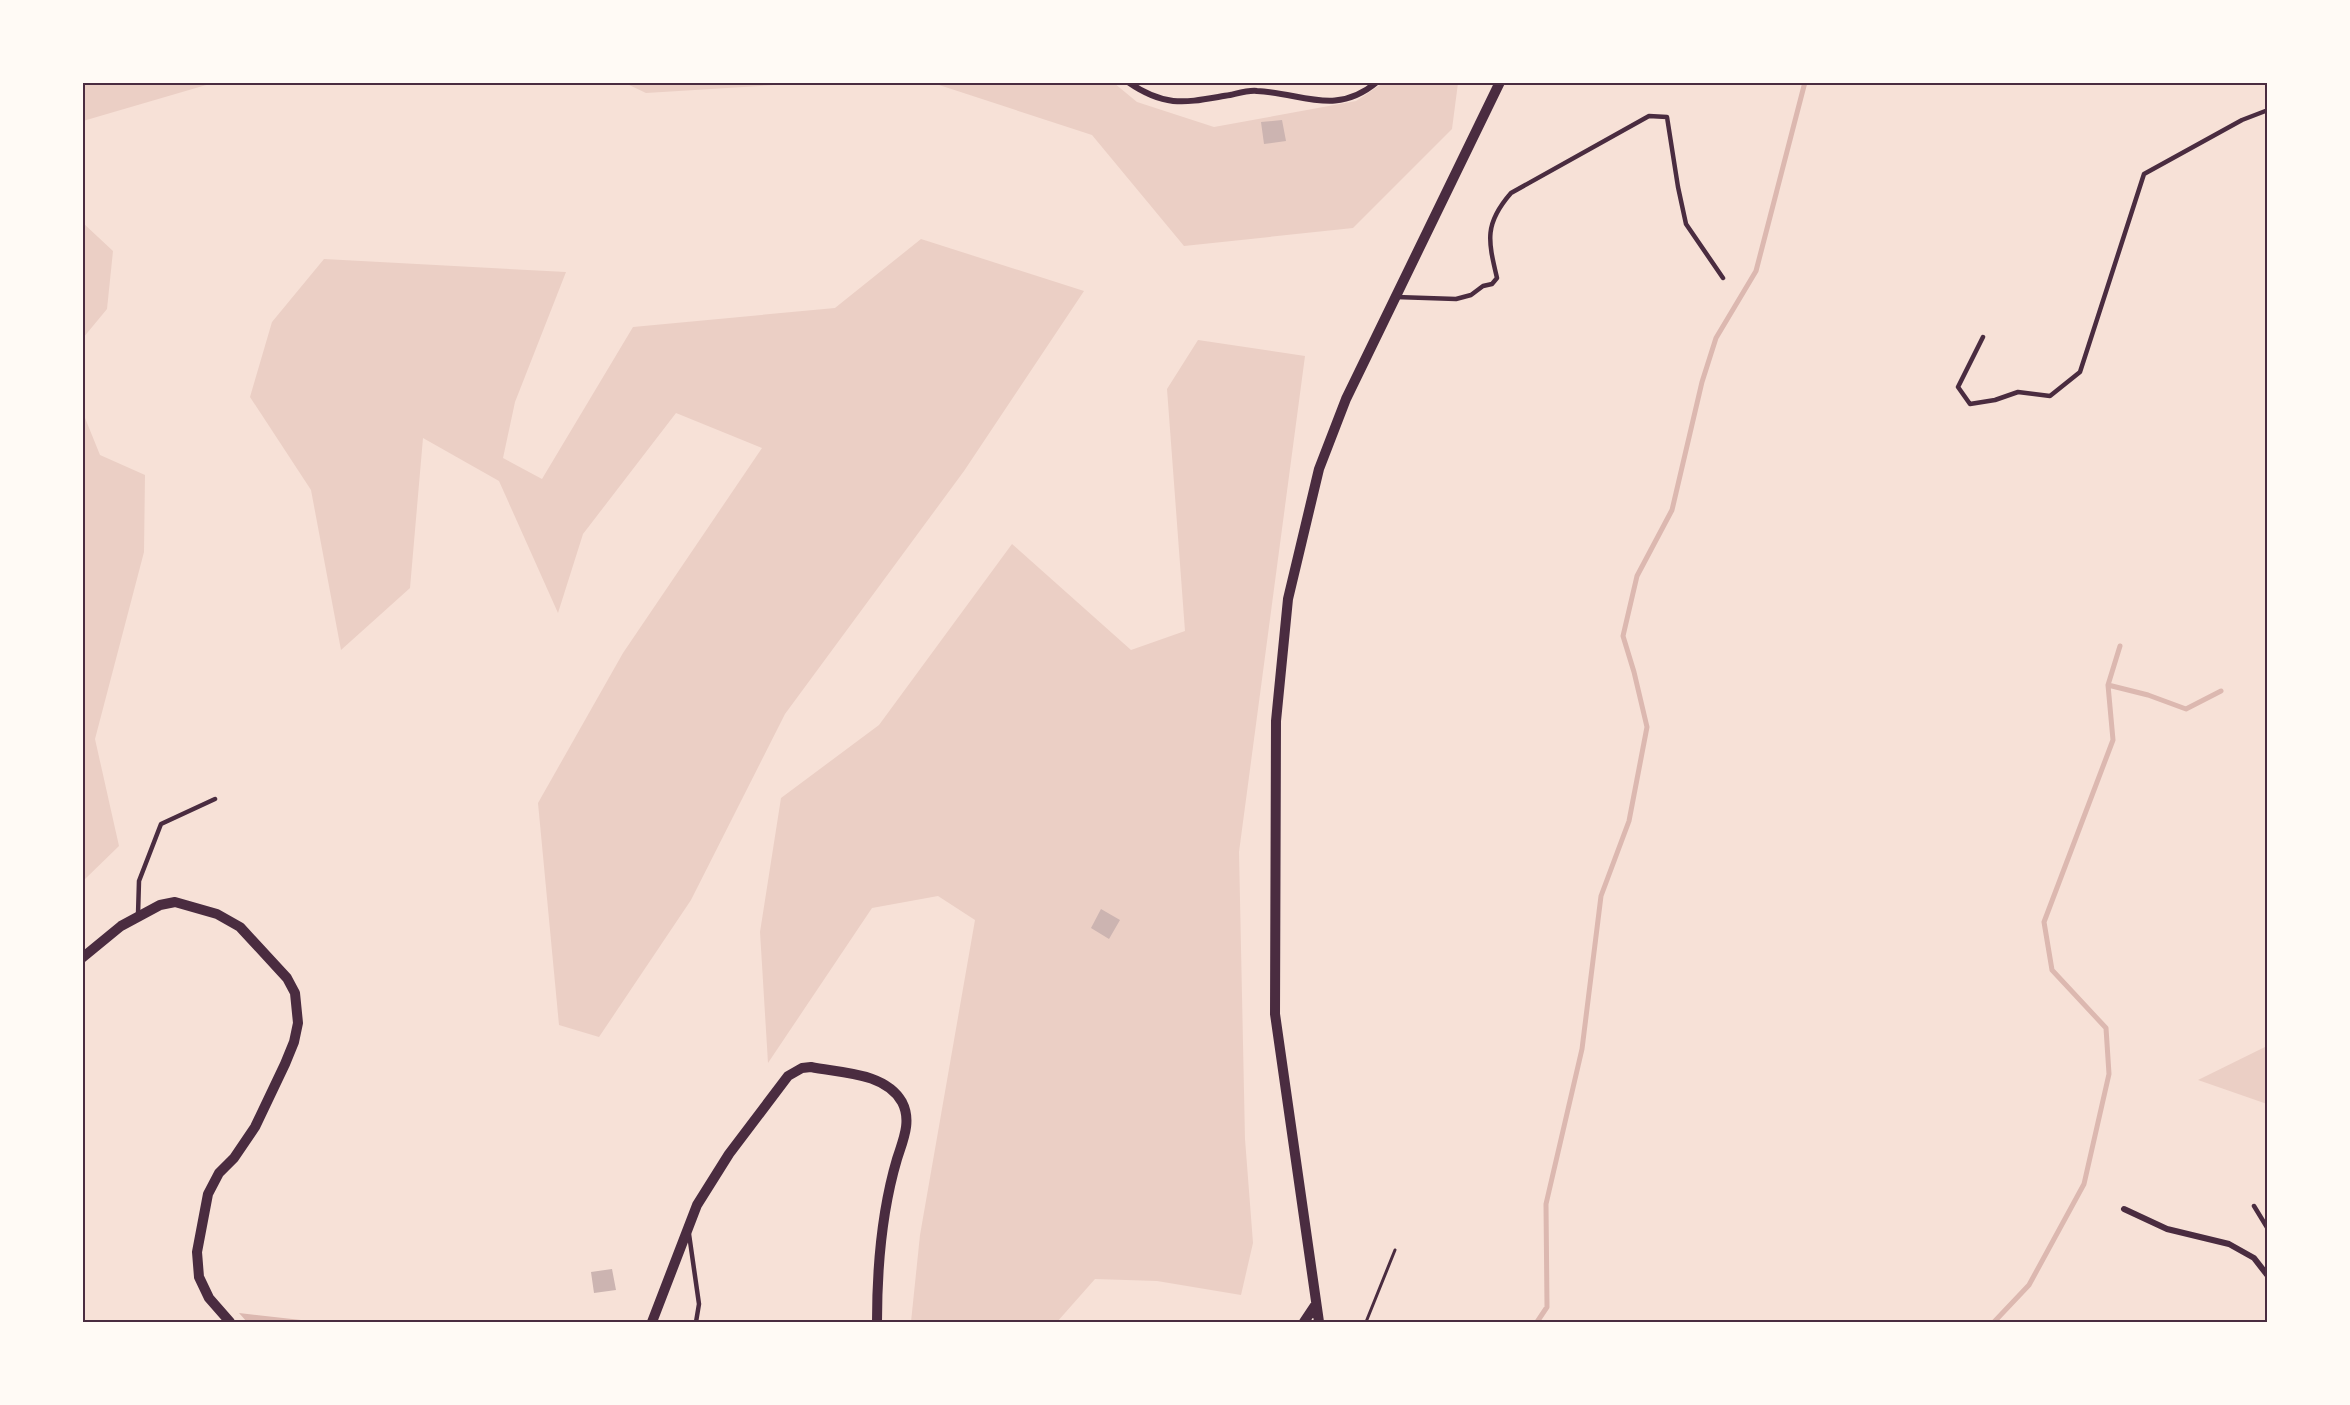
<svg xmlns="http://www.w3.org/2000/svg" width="2350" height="1405" font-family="'Varela Round',sans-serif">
<rect width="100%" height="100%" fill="#f7e1d7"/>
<path fill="#ebcfc5" d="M 83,82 L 213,82 L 213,83 L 83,121 Z
M 625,83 L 806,83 L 646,93 Z
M 933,83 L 1114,83 L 1137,102 L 1214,127 L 1356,101 L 1383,83 L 1458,83 L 1452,129 L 1353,228 L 1184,246 L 1092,135 Z
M 83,223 L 113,251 L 107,309 L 83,338 Z
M 921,239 L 1084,291 L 964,471 L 785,714 L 691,900 L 599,1037 L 559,1025 L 538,803 L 623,653 L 762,448 L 676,413 L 583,534 L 558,613 L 499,481 L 423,438 L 410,588 L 341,650 L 311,490 L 250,397 L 272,322 L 324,259 L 566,272 L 515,402 L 503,458 L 542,479 L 633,327 L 835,308 Z
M 1198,340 L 1305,356 L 1239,852 L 1245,1139 L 1253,1243 L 1241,1295 L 1157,1281 L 1095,1279 L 1057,1322 L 911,1322 L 920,1235 L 975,920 L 938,896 L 872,908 L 768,1063 L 760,932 L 781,798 L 879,725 L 1012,544 L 1131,650 L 1185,631 L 1167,389 Z
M 83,413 L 100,455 L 145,475 L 144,552 L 95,739 L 119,846 L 83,881 Z
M 2267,1046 L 2267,1104 L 2198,1080 Z"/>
<path fill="#dcb8b0" d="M 239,1313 L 301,1320 L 302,1322 L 247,1322 Z"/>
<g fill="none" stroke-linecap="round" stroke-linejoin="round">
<path stroke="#dcb8b0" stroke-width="5" d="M 2108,685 L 2120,646
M 1537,1322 L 1547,1307 L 1546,1204 L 1582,1049 L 1601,896 L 1629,821 L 1647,727 L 1634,672 L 1623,636 L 1637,576 L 1672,510 L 1702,382 L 1716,338 L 1756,271 L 1805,82
M 1994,1322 L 2029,1285 L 2084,1184 L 2109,1074 L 2106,1028 L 2052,970 L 2044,922 L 2113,740 L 2108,685 L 2148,695 L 2186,709 L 2221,691"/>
</g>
<path fill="#ccb4b1" d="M 1282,120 L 1286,141 L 1264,144 L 1261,122 Z
M 1101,909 L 1120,920 L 1109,939 L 1091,928 Z
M 612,1269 L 616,1290 L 594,1293 L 591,1272 Z"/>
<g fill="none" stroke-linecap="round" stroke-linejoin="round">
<path stroke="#4a2c40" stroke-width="3" d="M 1366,1322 L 1395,1250"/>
<path stroke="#4a2c40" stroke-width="4.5" d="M 1396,297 L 1456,299 L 1471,295 L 1483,286 L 1492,284 L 1497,278 C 1488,240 1484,224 1511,193 L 1649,116 L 1667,117 L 1678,187 L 1686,224 L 1723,278
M 1983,337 L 1958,387 L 1970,404 L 1995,400 L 2018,392 L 2050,396 L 2080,372 L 2144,174 L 2242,120 L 2268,110
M 138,915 L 139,881 L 161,824 L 215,799
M 2254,1206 L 2268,1229
M 689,1234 L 699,1304 L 696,1322"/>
<path stroke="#4a2c40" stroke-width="6" d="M 1128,82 C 1167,109 1187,102 1230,95 C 1239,93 1249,90 1257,91 C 1303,93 1335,117 1377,82
M 2124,1209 L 2167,1229 L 2229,1244 L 2254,1258 L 2268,1276"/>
<path stroke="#4a2c40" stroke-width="10" d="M 82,958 L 121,926 L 160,905 L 175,902 L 217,914 L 240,927 L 287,978 L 295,993 L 298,1023 L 294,1042 L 285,1064 L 255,1127 L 234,1158 L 219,1173 L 208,1194 L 197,1252 L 199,1277 L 209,1298 L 230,1322
M 652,1322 L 697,1205 L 729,1154 L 788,1076 L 802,1068 L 811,1067 C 840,1073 885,1072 902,1102 C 912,1121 903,1140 897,1159 C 881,1213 877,1267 877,1322
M 1304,1322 L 1316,1304
M 1319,1322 L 1275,1014 L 1276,721 L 1288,599 L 1319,469 L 1346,399 L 1500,82"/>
</g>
<rect width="2350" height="1405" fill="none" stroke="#fffaf5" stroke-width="168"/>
<rect x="84" y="84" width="2182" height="1237" fill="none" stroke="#4a2c40" stroke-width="2"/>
</svg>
